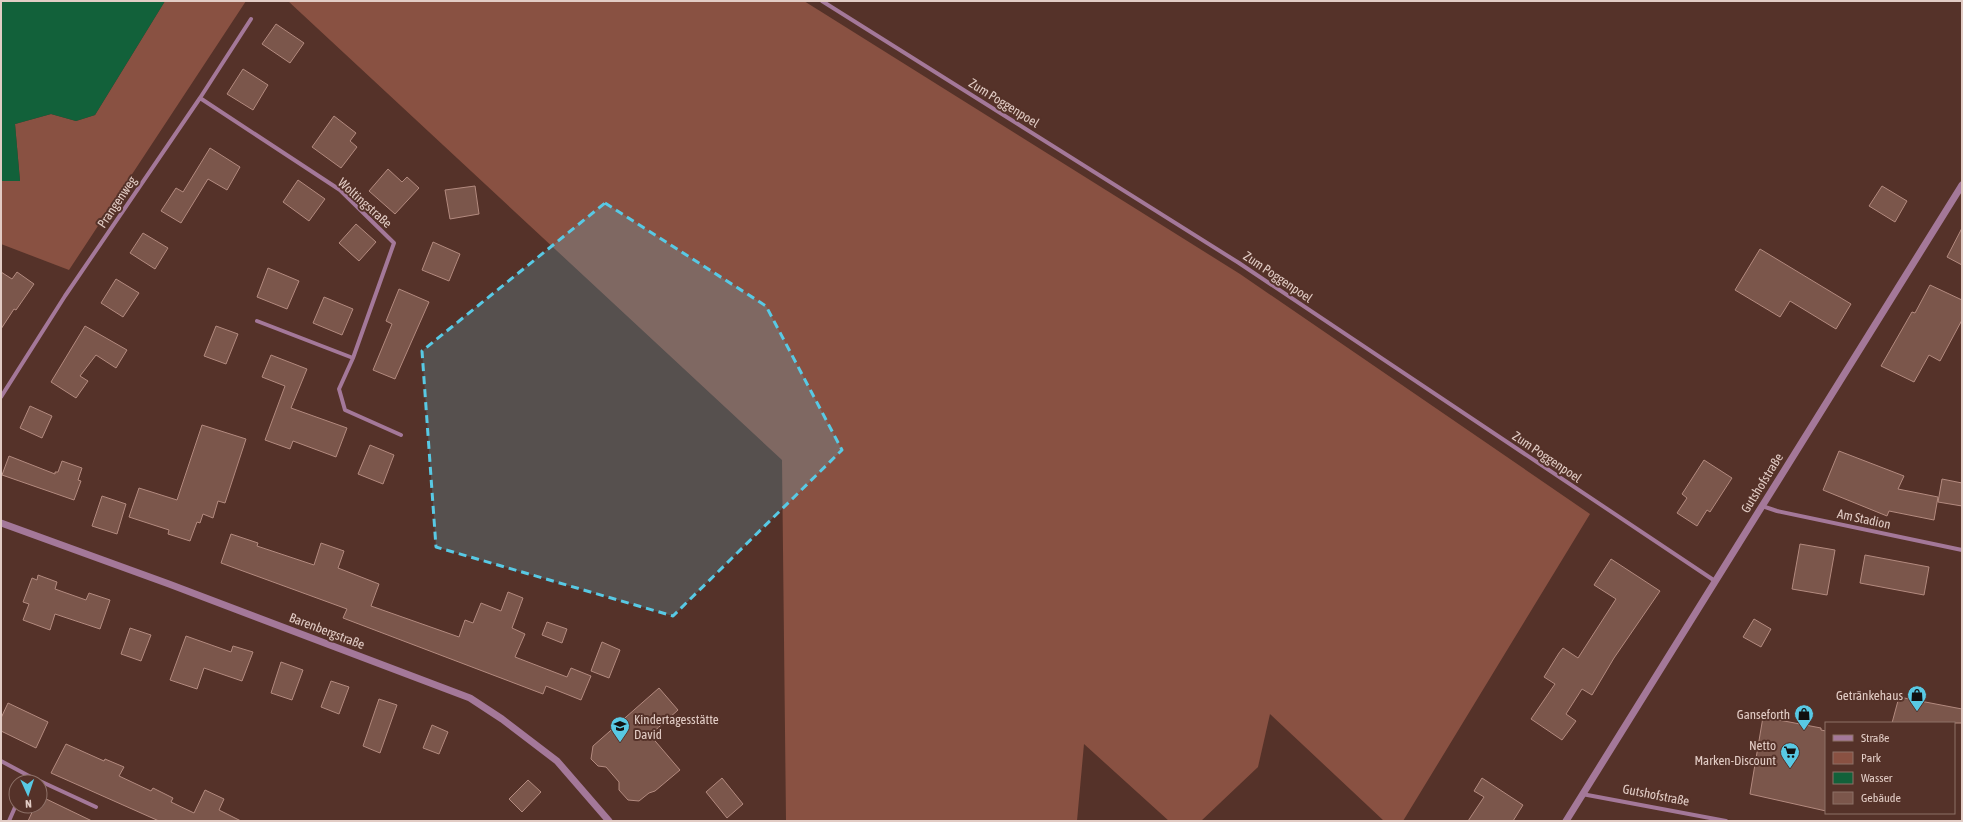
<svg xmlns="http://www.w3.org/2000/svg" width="1963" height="822" font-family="'Asap Condensed',sans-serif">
<rect width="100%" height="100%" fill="#553229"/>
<path fill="#895142" d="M 165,1 L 246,1 L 69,270 L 1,244 L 1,181 L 20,181 L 15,124 L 51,114 L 76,121 L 95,115 Z
M 288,1 L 804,1 L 1240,274 L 1590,514 L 1403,821 L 1384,821 L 1270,714 L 1258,767 L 1201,821 L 1169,821 L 1084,744 L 1077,821 L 786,821 L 782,460 Z"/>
<path fill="#12613a" d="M 1,1 L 165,1 L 95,115 L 76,121 L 51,114 L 15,124 L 20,181 L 1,181 Z"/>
<path fill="#7b564b" stroke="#b38a7f" d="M 276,24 L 304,43 L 290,63 L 262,44 Z
M 243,69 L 268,85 L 253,110 L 227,94 Z
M 334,116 L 356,133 L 350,141 L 357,147 L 341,168 L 312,147 Z
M 210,148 L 240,167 L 227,190 L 208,179 L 181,223 L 161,211 L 176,188 L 183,192 Z
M 388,169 L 402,182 L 407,177 L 419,188 L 395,214 L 369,191 Z
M 298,180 L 325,199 L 309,221 L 283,202 Z
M 475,186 L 479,214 L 450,219 L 445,190 Z
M 1882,186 L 1907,201 L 1895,222 L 1869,206 Z
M 356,224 L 376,242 L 359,261 L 339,243 Z
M 1962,228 L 1962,265 L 1947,257 Z
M 143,233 L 168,248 L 155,269 L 130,253 Z
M 433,242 L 460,254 L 449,281 L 422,270 Z
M 1760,249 L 1851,304 L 1836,329 L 1790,301 L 1780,317 L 1735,290 Z
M 268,268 L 299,281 L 287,309 L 257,297 Z
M 1,272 L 12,279 L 17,272 L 34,284 L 16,310 L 14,309 L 1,329 Z
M 116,279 L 139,293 L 123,317 L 101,303 Z
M 1930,285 L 1962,300 L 1962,320 L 1940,361 L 1929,355 L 1914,382 L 1881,366 L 1912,312 L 1915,313 Z
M 399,289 L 429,302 L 395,379 L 373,370 L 392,324 L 386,321 Z
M 324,297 L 353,309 L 342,335 L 313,323 Z
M 85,326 L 127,350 L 116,368 L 96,355 L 80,376 L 88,381 L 76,398 L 51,382 Z
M 216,326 L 238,334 L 226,364 L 204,356 Z
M 271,355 L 307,369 L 291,408 L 347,428 L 336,457 L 293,441 L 290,449 L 265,440 L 285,386 L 262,377 Z
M 30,406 L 52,416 L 42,438 L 20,428 Z
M 202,425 L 246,439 L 225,503 L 218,501 L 213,518 L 203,514 L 200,523 L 197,522 L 190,541 L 168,534 L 169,530 L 129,517 L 139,488 L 177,500 Z
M 370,445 L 394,455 L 383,484 L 358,474 Z
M 1839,451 L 1904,476 L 1898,489 L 1938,497 L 1934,520 L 1889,511 L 1887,516 L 1823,490 Z
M 9,456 L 55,474 L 55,472 L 58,472 L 62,461 L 82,468 L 78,480 L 81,481 L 74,500 L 2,475 Z
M 1704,460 L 1732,478 L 1710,512 L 1707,510 L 1697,526 L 1677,513 L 1687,498 L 1682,494 Z
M 1942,479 L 1962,483 L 1962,506 L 1938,502 Z
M 102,496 L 126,504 L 117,534 L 92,526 Z
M 231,534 L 258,543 L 257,546 L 314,565 L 321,543 L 344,551 L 338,568 L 379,584 L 371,606 L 459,637 L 465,620 L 473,623 L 481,603 L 501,611 L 508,592 L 523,598 L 512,628 L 525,634 L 515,657 L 567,677 L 571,668 L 591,676 L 581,700 L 546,686 L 543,694 L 343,618 L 347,609 L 221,563 Z
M 1800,544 L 1835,550 L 1827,595 L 1792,589 Z
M 1865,555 L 1929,567 L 1924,595 L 1860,583 Z
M 1611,559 L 1660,591 L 1614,658 L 1592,695 L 1582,689 L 1566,714 L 1576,721 L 1562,740 L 1531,719 L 1555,684 L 1544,677 L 1559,653 L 1563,648 L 1578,658 L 1616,599 L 1594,585 Z
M 38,575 L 57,582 L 55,589 L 86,600 L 89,593 L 110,600 L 100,629 L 55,614 L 50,630 L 23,620 L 29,604 L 23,602 L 32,578 L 37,580 Z
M 1754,619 L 1771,629 L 1761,647 L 1743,637 Z
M 547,622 L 567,629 L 562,643 L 542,635 Z
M 130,628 L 151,635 L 141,661 L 121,654 Z
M 186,636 L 231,652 L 233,646 L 253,652 L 242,681 L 204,668 L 197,689 L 170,680 Z
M 602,642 L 620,650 L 609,678 L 591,671 Z
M 281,662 L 303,670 L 292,700 L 271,693 Z
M 331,681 L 349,687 L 339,714 L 321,707 Z
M 659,688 L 678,710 L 650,735 L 680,770 L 655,791 L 649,793 L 639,801 L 628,800 L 619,790 L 619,782 L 606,767 L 598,766 L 591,759 L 593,746 Z
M 1899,697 L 1962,709 L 1962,723 L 1892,723 Z
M 379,699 L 397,705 L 380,753 L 363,746 Z
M 8,703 L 48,722 L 36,748 L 1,731 L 1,718 Z
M 1763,717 L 1821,728 L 1821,730 L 1826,731 L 1826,811 L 1750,794 Z
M 432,725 L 448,732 L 439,754 L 423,748 Z
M 66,744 L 104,761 L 105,759 L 124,767 L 119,776 L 151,791 L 153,788 L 173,798 L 171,802 L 194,813 L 205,790 L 224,799 L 219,810 L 241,821 L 159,821 L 51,773 Z
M 722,778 L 743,804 L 727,818 L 706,792 Z
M 1482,778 L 1523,805 L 1513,821 L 1468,821 L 1484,797 L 1474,791 Z
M 528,780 L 541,792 L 522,812 L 509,799 Z
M 40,796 L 67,809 L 92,821 L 28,821 L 35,806 L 40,806 Z"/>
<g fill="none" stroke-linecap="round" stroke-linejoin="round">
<path stroke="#a47899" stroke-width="4" d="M 822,1 L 1239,263 L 1715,581
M 200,98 L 340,190 L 394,243 L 353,358 L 339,389 L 345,410 L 401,435
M 257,321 L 353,358
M 1,397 L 65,296 L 200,98 L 251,19
M 1762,506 L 1777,511 L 1962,550
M 1,761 L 29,776
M 26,782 L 29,776 L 96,807
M 1582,794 L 1726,821
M 9,821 L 16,805"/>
<path stroke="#a47899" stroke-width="7" d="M 1,523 L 169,584 L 470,698 L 502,719 L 557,761 L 609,821
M 1566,821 L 1962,185"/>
</g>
<path fill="#58c9e4" fill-opacity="0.2" stroke="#58c9e4" stroke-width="3" stroke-dasharray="8 5" stroke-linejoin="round" d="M 605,203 L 766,306 L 842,450 L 673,616 L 436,547 L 422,351 Z"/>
<defs>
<symbol id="shop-pin" viewBox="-11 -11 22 30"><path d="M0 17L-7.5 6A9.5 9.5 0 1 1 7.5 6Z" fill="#58c9e4" stroke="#553229"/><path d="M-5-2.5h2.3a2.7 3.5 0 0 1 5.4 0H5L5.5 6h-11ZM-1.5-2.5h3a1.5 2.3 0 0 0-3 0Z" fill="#111"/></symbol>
<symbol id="school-pin" viewBox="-11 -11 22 30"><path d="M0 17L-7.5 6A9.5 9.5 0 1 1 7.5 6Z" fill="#58c9e4" stroke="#553229"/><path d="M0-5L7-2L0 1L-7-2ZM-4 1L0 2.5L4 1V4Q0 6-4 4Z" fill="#111"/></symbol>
<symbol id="supermarket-pin" viewBox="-11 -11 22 30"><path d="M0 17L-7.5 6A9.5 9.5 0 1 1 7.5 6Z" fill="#58c9e4" stroke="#553229"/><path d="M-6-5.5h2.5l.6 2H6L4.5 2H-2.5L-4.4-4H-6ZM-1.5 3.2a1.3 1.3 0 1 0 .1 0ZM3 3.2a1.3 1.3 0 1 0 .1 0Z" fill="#111"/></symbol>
</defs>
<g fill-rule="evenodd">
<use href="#shop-pin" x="1906" y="684" width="22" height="30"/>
<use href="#shop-pin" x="1793" y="703" width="22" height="30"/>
<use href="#school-pin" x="609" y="715" width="22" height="30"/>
<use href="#supermarket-pin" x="1779" y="741" width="22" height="30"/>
</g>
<g text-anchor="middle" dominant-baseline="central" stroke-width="4" stroke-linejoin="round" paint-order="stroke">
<g font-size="13" fill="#e2ccc5" stroke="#553229">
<text transform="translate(1004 103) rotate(32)">Zum Poggenpoel</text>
<text transform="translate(117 202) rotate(-56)">Prangenweg</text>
<text transform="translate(365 203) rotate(42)">Woltingstraße</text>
<text transform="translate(1278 277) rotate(34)">Zum Poggenpoel</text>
<text transform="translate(1547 457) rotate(34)">Zum Poggenpoel</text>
<text transform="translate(1762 483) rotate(-58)">Gutshofstraße</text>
<text transform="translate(1864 519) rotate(12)">Am Stadion</text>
<text transform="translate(327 631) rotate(21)">Barenbergstraße</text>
<text transform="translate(1656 795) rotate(11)">Gutshofstraße</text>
</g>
<g font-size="13" fill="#e2ccc5" stroke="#553229" text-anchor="end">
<text x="1903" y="695">Getränkehaus</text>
<text x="1790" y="714">Ganseforth</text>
<text x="634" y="719" text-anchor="start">Kindertagesstätte<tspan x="634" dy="15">David</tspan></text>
<text x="1776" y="745">Netto<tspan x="1776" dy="15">Marken-Discount</tspan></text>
</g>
</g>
<rect width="1963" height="822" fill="none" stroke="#e2ccc5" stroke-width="4"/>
<rect x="1825" y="722" width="130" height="92" fill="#553229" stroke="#8d7067"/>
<rect x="1833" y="735" width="20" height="6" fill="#a47899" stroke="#8d7067"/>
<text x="1861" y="742" font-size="12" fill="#e2ccc5">Straße</text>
<rect x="1833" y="752" width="20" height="12" fill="#895142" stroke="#8d7067"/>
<text x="1861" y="762" font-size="12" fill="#e2ccc5">Park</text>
<rect x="1833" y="772" width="20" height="12" fill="#12613a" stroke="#8d7067"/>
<text x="1861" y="782" font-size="12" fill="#e2ccc5">Wasser</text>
<rect x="1833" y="792" width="20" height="12" fill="#7b564b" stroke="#8d7067"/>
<text x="1861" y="802" font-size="12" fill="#e2ccc5">Gebäude</text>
<g transform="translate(28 794) rotate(177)"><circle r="19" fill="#553229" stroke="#8d7067"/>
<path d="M0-3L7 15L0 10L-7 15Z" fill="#58c9e4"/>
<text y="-6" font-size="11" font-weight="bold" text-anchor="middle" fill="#e2ccc5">N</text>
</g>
</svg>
